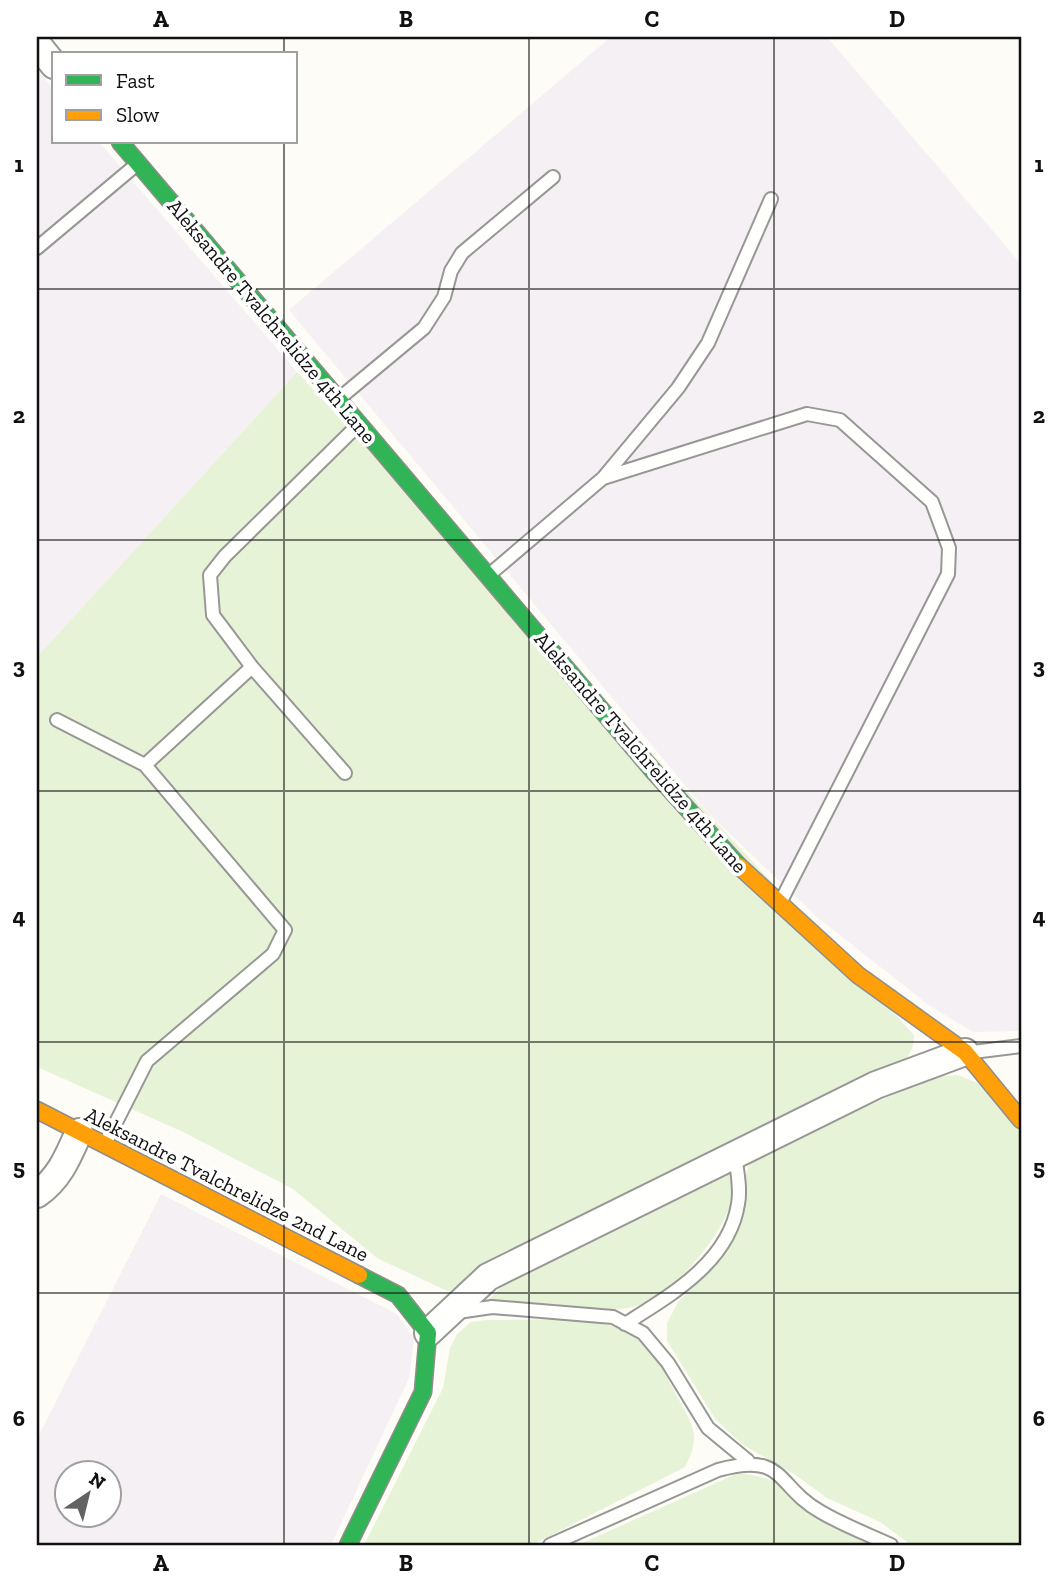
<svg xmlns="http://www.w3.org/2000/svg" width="1058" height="1582" font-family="'Zilla Slab',serif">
<rect width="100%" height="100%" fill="#fdfcf7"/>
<path fill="#f5f0f3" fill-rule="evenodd" d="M 611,37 L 827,37 L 1021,264 L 1021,1031 L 973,1032 L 930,1006 L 817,917 L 710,815 L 289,310 Z
M 37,70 L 54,90 L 54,142 L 99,142 L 297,372 L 37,657 Z
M 161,1194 L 397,1314 L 414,1338 L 409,1378 L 331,1545 L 37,1545 L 37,1439 ZM 66,1474 L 108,1474 L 108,1516 L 66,1516 Z"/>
<path fill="#e7f3d7" d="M 297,372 L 914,1035 C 914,1054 905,1060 891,1072 L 460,1288 L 447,1291 L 377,1258 L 293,1189 L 181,1131 L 37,1067 L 37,657 Z
M 958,1075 L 982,1085 L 1021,1131 L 1021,1545 L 911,1545 L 880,1522 L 827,1498 L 794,1474 L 743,1445 L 716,1420 L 667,1341 L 667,1323 L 678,1302 L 716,1265 L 735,1236 L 746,1202 L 745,1178 L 751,1158 L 933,1077 Z
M 727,1168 C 741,1187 731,1208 720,1227 C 703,1256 670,1295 636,1306 C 600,1317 527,1304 487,1301 L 516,1273 Z
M 487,1320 C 531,1321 604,1313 641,1339 C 657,1351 668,1381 678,1398 C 694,1427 701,1436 685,1467 L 532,1545 L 364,1545 L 443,1388 L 450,1348 L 457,1334 L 471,1322 Z
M 738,1473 C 792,1479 783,1495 821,1519 C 837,1530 857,1537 875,1545 L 578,1545 Z"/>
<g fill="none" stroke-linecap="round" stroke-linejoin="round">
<defs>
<path id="lane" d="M 37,248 L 136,165
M 341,397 L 424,328 L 444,297 L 451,271 L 462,253 L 553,177
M 603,478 L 678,388 L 708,343 L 771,199
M 490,574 L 603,478 L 807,414 L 840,420 L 932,502 L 949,548 L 948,574 L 781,901
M 252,667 L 345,773
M 57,720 L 145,765 L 285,930 L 273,954 L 147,1061 L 106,1142
M 145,765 L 252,667 L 213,615 L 210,575 L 225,556 L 358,425
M 973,1052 L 1021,1046
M 458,1312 L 492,1307 L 613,1317 L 643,1333 L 668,1363 L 708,1428 L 748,1461
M 625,1324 C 671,1295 729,1262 738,1204 C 741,1189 737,1170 735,1155
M 550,1545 L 718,1470 C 786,1451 775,1486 821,1512 C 843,1525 867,1534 891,1545"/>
<path id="street" d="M 37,44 L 54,65
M 37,1194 C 59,1179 68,1157 79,1132
M 428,1333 L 488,1277 L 876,1085 L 965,1052"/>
<path id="fast" d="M 120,142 L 655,773 L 739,866
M 348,1545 L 423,1392 L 428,1333 L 398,1295 L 359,1275"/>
<path id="slow" d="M 739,866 L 858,975 L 965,1052 L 1021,1120
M 37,1110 L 359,1275"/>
</defs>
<use href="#lane" stroke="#979795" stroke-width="16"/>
<use href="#street" stroke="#979795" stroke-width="30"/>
<use href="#fast" stroke="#8e8d8b" stroke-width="19"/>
<use href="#slow" stroke="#8e8d8b" stroke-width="19"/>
<use href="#lane" stroke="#fffffe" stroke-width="12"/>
<use href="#street" stroke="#fffffe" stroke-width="26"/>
<use href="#fast" stroke="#30b455" stroke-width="16"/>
<use href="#slow" stroke="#ff9f0a" stroke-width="16"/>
</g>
<path fill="none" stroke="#111" stroke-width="2" stroke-opacity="0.55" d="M 284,37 L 284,54M 529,37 L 529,1545M 774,37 L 774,1545M 284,142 L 284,1545M 37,289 L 1021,289M 37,540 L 1021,540M 37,791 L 1021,791M 37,1042 L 1021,1042M 37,1293 L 1021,1293"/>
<g text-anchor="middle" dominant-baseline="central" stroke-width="7" stroke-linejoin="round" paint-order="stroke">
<g font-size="21" fill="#111" stroke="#fff">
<text transform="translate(272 321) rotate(50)">Aleksandre Tvalchrelidze 4th Lane</text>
<text transform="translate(641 752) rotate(49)">Aleksandre Tvalchrelidze 4th Lane</text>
<text transform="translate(227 1184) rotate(27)">Aleksandre Tvalchrelidze 2nd Lane</text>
</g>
</g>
<rect width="1058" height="1582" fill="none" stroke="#ffffff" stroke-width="77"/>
<rect x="52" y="52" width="245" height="91" fill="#ffffff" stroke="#a0a0a0" stroke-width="2"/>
<rect x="66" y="75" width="35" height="10" fill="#30b455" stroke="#a0a0a0" stroke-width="2"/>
<text x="116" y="88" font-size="21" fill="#111111">Fast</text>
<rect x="66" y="110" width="35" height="10" fill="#ff9f0a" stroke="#a0a0a0" stroke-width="2"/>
<text x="116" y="122" font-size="21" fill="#111111">Slow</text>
<g transform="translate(88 1494) rotate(35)"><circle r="33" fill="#ffffff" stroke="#a0a0a0" stroke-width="2"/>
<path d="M0-5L12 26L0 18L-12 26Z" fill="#646362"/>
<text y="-10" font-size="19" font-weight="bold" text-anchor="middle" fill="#111111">N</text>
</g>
<rect x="38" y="38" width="982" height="1506" fill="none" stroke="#111" stroke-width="2.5"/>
<g font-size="23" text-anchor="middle" font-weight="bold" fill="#111">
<text x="161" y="27">A</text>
<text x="406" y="27">B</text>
<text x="652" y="27">C</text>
<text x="897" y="27">D</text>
<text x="19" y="172">1</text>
<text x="1039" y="172">1</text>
<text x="19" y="423">2</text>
<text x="1039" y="423">2</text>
<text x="19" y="674">3</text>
<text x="1039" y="674">3</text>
<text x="19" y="924">4</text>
<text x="1039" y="924">4</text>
<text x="19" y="1175">5</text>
<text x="1039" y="1175">5</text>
<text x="19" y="1426">6</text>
<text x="1039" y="1426">6</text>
<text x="161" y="1571">A</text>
<text x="406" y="1571">B</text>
<text x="652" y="1571">C</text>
<text x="897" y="1571">D</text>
</g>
</svg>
